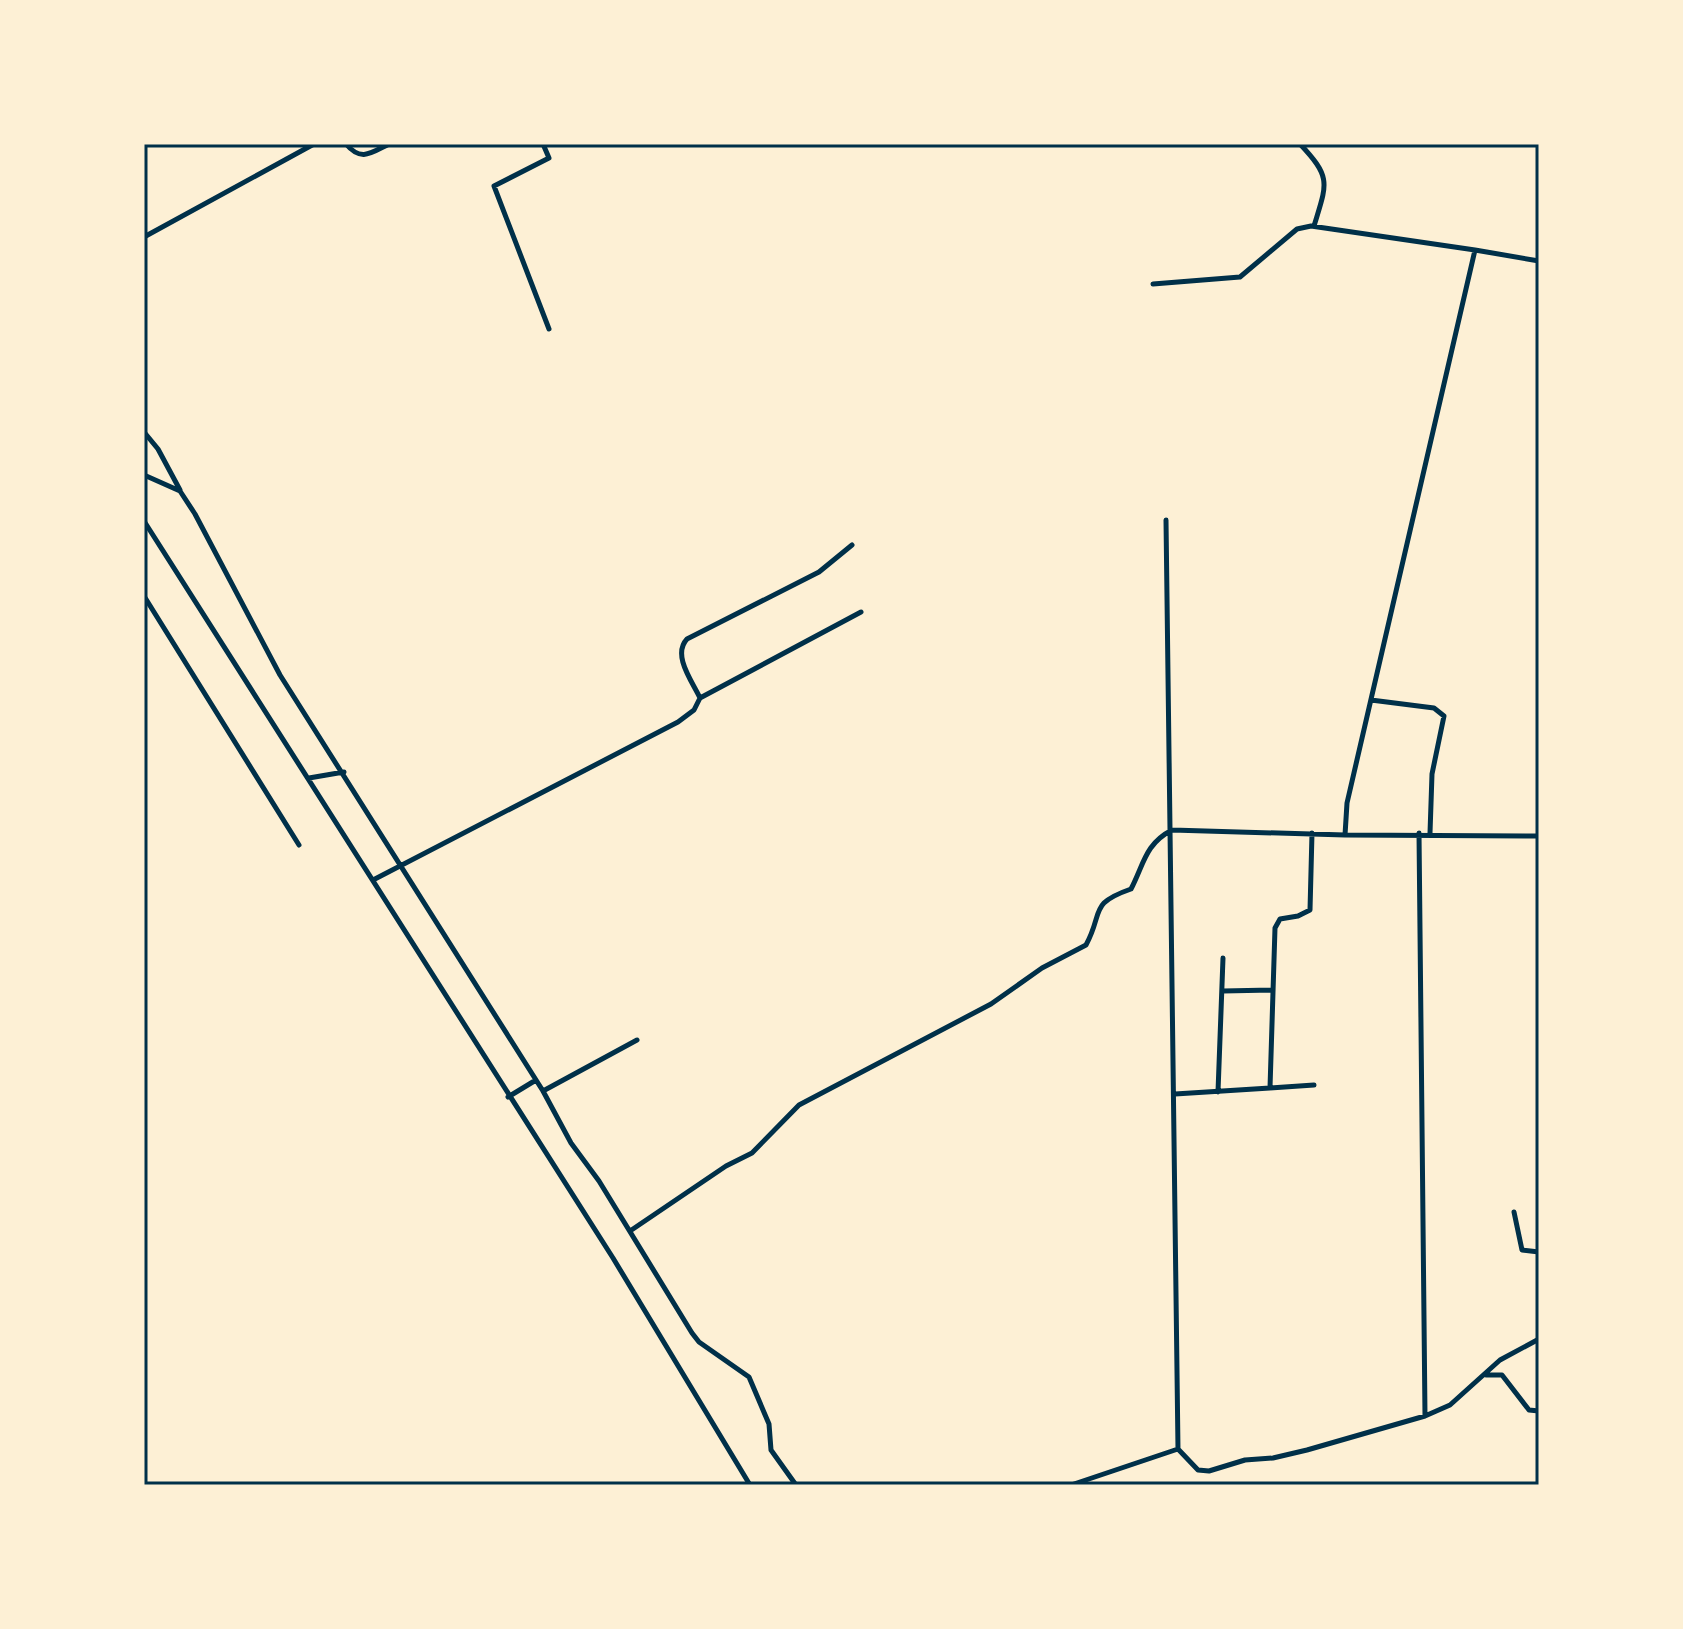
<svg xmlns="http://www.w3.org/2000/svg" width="1683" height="1629" font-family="'Noto Serif',serif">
<rect width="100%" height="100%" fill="#fdf0d5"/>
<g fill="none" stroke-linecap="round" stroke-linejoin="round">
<path stroke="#003049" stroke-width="5" d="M 346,144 C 361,162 371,153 389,144
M 543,144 L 549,158 L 494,186 L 549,329
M 1300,144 C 1332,178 1327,183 1314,226
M 144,237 L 314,144
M 1475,250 L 1539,261
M 1153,284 L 1240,277 L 1297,229 L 1311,226 L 1475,250 L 1347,803 L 1345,835 L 1539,836
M 144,432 L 158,449 L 180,490
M 144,475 L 180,491 L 195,514 L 280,675 L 543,1091 L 571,1143 L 599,1181 L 692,1333 L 699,1342 L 749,1377 L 769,1424 L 771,1450 L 796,1485
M 1166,520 L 1178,1449 L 1198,1470 L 1209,1471 L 1245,1460 L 1273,1458 L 1307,1450 L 1425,1416 L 1450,1405 L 1500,1360 L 1539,1339
M 144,521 L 613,1258 L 750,1485
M 144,596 L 299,845
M 700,698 C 692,681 672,655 687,639 L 819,572 L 852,545
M 1371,700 L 1434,708 L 1444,716 L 1432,774 L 1430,833
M 309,778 L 344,772
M 1419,833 L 1425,1416
M 373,880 L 678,722 L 694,710 L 700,698 L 861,612
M 1223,991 L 1272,990
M 1270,1088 L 1314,1085
M 543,1091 L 637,1040
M 1218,1092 L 1223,958
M 1175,1094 L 1270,1088 L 1275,928 L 1280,919 L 1298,916 L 1310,910 L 1312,833
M 508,1097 L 536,1080
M 1514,1212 L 1522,1250 L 1539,1252
M 630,1231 L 726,1166 L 752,1153 L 799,1105 L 991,1004 L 1042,968 L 1086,945 C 1104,912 1088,904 1131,889 C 1144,864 1145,844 1172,830 L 1345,835
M 1486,1375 L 1502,1375 L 1529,1410 L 1539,1411
M 1071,1485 L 1178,1449"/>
</g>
<rect width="1683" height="1629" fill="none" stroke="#fdf0d5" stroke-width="292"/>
<rect x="146" y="146" width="1391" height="1337" fill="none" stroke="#003049" stroke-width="3"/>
</svg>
